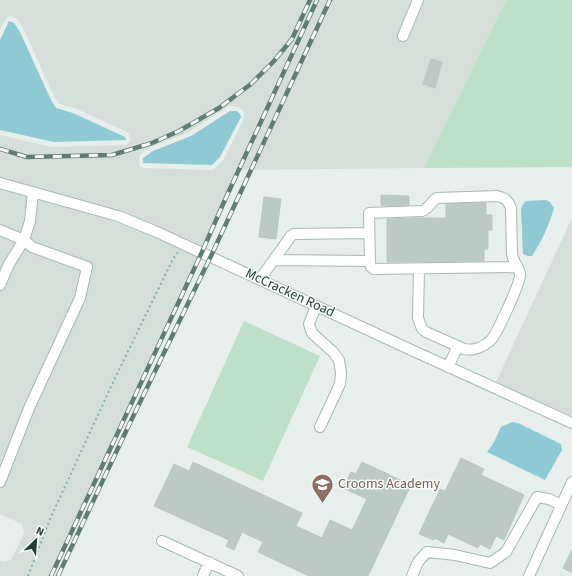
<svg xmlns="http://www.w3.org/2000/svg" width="572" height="576" font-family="'Source Sans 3',sans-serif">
<rect width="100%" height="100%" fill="#e6efeb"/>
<path fill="#d4dfda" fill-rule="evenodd" d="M 0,0 L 506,0 L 424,168 L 239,170 L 204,247 L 159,227 L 120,211 L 0,177 L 0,135 L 52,147 L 126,145 L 128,144 L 130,140 L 129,134 L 127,132 L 75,108 L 59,104 L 54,96 L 24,30 L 17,19 L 10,16 L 7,17 L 0,29 ZM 229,106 L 239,107 L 244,112 L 244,119 L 224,159 L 214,169 L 211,170 L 145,168 L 140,167 L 139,165 L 139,156 L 141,154 L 151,147 L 189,132 Z
M 0,189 L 116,222 L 154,237 L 199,257 L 71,539 L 53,576 L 2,576 L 0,575 L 0,561 L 3,562 L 11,560 L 24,533 L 22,524 L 0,514 Z
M 572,218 L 572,416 L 496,382 Z"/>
<path fill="#bfe0c8" d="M 506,0 L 572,0 L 572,167 L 424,168 Z
M 244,321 L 320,356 L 263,481 L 187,447 Z"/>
<path fill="#8ec9d4" d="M 9,21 L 14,23 L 20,32 L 50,98 L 56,108 L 73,113 L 125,137 L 126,140 L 54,142 L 0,130 L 0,40 Z
M 230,111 L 237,111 L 240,114 L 241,117 L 220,157 L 212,165 L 143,163 L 143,158 L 153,151 L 191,136 Z
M 546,200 L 550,202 L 554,208 C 549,225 542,241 532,256 L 528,256 L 523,254 L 521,209 L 523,204 L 526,201 Z
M 512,422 L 518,423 L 561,444 L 562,450 L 545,480 L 487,452 L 494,442 L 501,427 Z"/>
<path fill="#bbcac4" stroke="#b8c9c2" d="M 431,59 L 442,62 L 435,88 L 423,84 Z
M 381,195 L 409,196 L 409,205 L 387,206 L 381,205 Z
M 264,197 L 281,199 L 276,239 L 259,237 Z
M 486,203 L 486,215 L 492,215 L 492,230 L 488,230 L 488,249 L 484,249 L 484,261 L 387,262 L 387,219 L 416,218 L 446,218 L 446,204 Z
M 461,458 L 484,469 L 481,475 L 524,495 L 504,540 L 496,536 L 490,549 L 480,544 L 478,548 L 448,534 L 444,543 L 435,538 L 434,540 L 419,534 L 440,489 L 445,491 Z
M 193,462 L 302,513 L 296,526 L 322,538 L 330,520 L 352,530 L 367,499 L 343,488 L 351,472 L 356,474 L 362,462 L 411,485 L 368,576 L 309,576 L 258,552 L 263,542 L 242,532 L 234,550 L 226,546 L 229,540 L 154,506 L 174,464 L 189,471 Z
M 572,550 L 572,573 L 563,568 Z"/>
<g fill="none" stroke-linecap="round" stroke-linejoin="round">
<defs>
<path id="minor" d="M 403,36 L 418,0
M 0,183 L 118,216 L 157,232 L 407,348 L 572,423
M 0,230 L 24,240 L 9,264 L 0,285
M 274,260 L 370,261
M 419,269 L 418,318 L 422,329 L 426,332 L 464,349 C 473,351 483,347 490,341 C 496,336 521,282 520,274 C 519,267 513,262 512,254 L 511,208 C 508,200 505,198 497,196 L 437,198 C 431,201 429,209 422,211 L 369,213 L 370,263 L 371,267 L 374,269 L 517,267
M 260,279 L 291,236 L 294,234 L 369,233
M 316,306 L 309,324 L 312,333 L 333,352 L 339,360 L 341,373 L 340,384 L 320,427
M 448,367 L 458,346
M 0,482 L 30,406 L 80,298 L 87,267 L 32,247 L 24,240 L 30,221 L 33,192
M 162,541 L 238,576
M 203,576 L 209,562
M 412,576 L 418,562 L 427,552 L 455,555 L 490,563 L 506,552 L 537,497 L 549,499 L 561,505
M 529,576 L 572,482"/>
</defs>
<use href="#minor" stroke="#a8b8b2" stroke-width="12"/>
<path stroke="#86b3a5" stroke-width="2" stroke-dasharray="2 3" stroke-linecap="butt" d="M 28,576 L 50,519 L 115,378 L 173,259 L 178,252"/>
<use href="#minor" stroke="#fff" stroke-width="10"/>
<defs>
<path id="rail" d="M 0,149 L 27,157 L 112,155 L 152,143 L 179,131 L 219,108 L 251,84 L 274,61 L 292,39 L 310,0
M 51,576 L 202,252 L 224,202 L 317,0
M 58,576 L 128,427 L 211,256 L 330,0"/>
</defs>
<use href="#rail" stroke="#5f7d75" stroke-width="4.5"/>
<use href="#rail" stroke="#f7fbf9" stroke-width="3" stroke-dasharray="9" stroke-linecap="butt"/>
</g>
<defs>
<symbol id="school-pin" viewBox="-11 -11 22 30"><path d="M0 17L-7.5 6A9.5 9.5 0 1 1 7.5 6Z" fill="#8d6e63" stroke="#f7fbf9"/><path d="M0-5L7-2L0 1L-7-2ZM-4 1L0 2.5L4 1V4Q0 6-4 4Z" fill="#fff"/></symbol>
</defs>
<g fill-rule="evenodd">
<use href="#school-pin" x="310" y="472" width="25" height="34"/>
</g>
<g text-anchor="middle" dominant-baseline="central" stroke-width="3" stroke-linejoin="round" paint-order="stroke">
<g font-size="14" fill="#24423a" stroke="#f7fbf9">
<text transform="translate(290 293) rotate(25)">McCracken Road</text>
</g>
<g font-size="14" fill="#785e54" stroke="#f7fbf9" text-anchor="start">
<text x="338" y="484">Crooms Academy</text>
</g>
</g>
<g transform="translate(36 540) rotate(25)" stroke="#f7fbf9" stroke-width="3" paint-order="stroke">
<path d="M0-3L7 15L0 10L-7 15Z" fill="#24423a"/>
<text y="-6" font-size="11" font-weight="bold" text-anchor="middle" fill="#24423a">N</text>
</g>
</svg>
